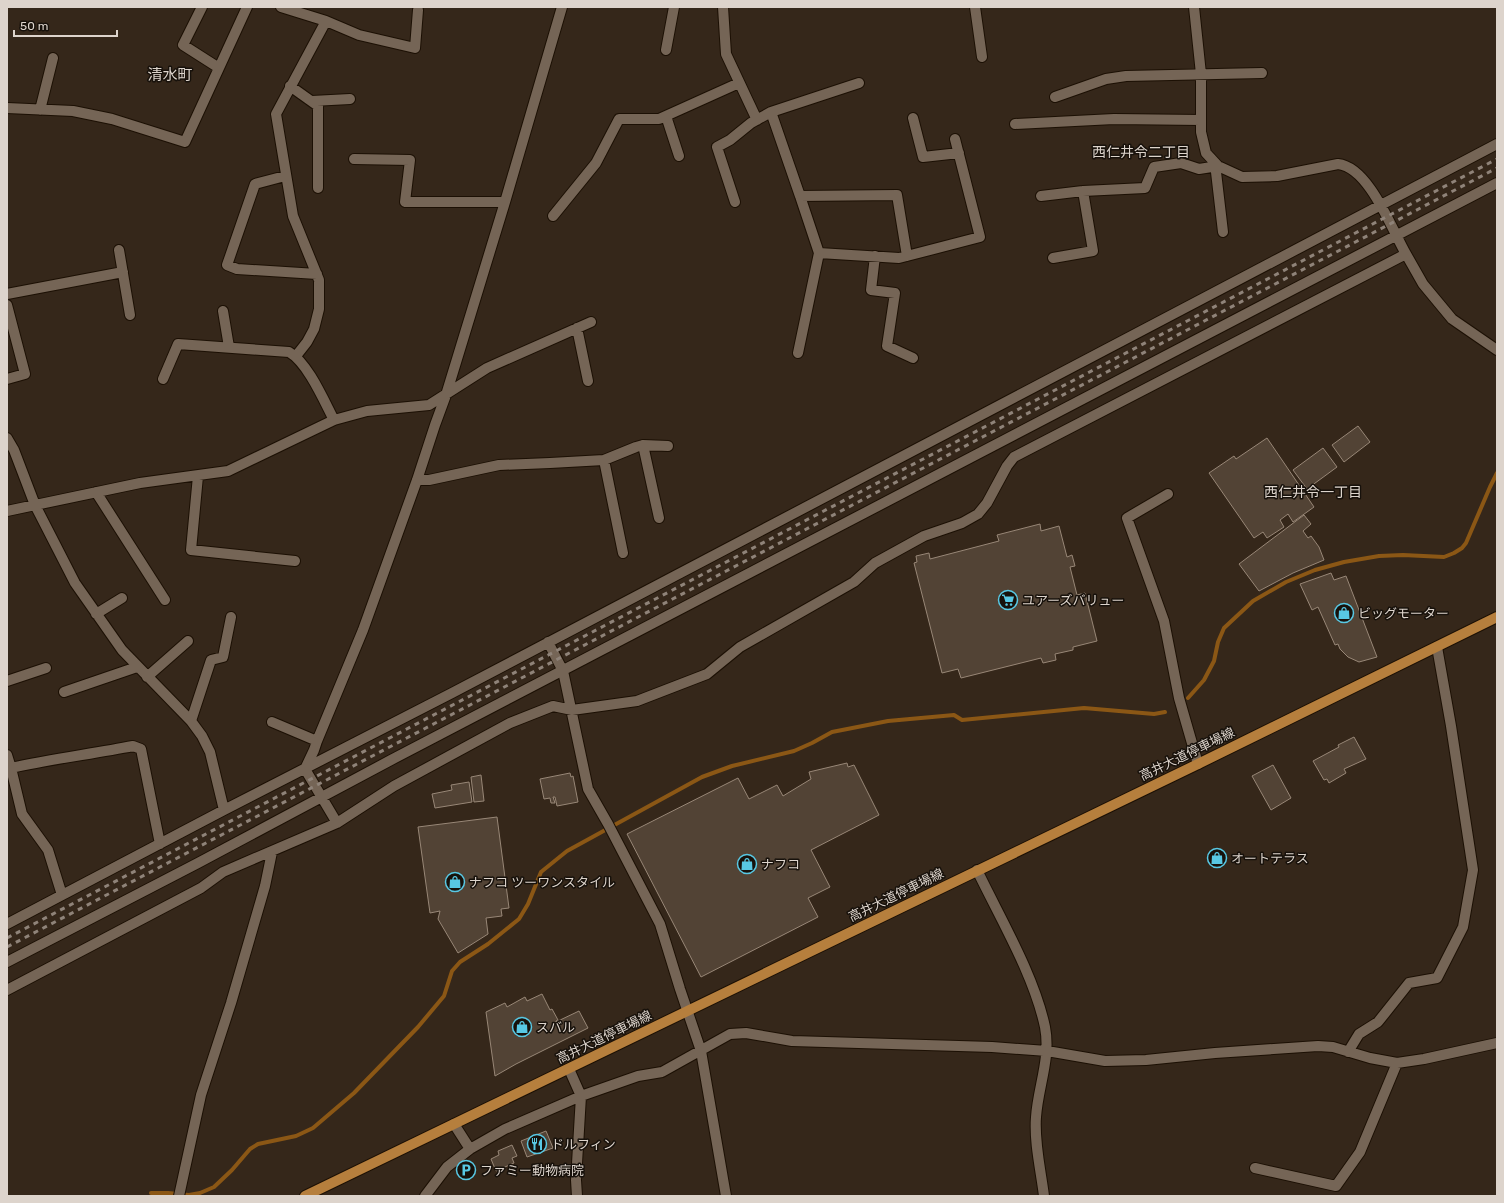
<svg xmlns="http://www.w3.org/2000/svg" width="1504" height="1203" font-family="Rubik,'Noto Sans JP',sans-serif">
<rect width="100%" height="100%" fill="#35271a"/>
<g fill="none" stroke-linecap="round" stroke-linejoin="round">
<path stroke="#8b5715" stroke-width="4" d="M 1188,698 L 1204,680 L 1214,661 L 1218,642 L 1224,628 L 1253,601 L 1286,582 L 1315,570 L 1344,562 L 1379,556 L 1403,555 L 1444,557 L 1454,553 L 1462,548 L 1466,543 L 1490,487 L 1497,473
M 151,1193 L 168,1193 L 189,1195 L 200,1193 L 214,1187 L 232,1170 L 250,1149 L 258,1144 L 296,1136 L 313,1128 L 354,1093 L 418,1027 L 444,996 L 452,971 L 460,962 L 488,944 L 519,919 L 528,904 L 541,872 L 567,851 L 702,777 L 732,766 L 794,751 L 812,743 L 832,732 L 888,721 L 954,715 L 962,720 L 1084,708 L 1154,714 L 1165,712"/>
</g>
<path fill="#524335" stroke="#988777" d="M 1358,426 L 1370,442 L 1344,462 L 1332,445 Z
M 1267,438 L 1314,507 L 1293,522 L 1288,514 L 1280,520 L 1284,527 L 1267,538 L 1263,532 L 1254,538 L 1209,473 L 1234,456 L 1236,459 Z
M 1323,448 L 1337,467 L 1307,489 L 1293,470 Z
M 1304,515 L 1311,524 L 1303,531 L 1308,538 L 1311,536 L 1319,547 L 1324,560 L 1293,573 L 1259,591 L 1239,564 Z
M 1040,524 L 1041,531 L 1059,526 L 1067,557 L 1072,555 L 1075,566 L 1070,567 L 1077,595 L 1085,593 L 1097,641 L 1073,647 L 1073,650 L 1055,654 L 1056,660 L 1043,663 L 1041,658 L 961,678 L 958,669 L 942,673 L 914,563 L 917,562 L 916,556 L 929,553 L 930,559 L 999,541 L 997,535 Z
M 1331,573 L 1334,580 L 1346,576 L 1377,657 L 1359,662 L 1348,657 L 1340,649 L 1338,644 L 1335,645 L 1318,607 L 1312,610 L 1300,584 Z
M 1354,737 L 1366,759 L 1344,769 L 1346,773 L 1329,783 L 1327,779 L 1324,780 L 1313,761 L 1339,747 L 1338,745 Z
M 847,763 L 848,767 L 854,765 L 879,815 L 811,850 L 830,887 L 808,898 L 818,917 L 701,977 L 627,834 L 738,778 L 749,799 L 777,785 L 783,796 L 811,779 L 809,772 Z
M 1273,765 L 1291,798 L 1271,810 L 1252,776 Z
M 570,773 L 571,777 L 573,776 L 578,802 L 557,806 L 555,797 L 553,797 L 555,803 L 551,803 L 550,798 L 544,799 L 540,779 Z
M 481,775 L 484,801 L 474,802 L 471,777 Z
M 469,782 L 472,802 L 435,808 L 432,794 L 452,790 L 451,785 Z
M 497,817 L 509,908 L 501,909 L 502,916 L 486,918 L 488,934 L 458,953 L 438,919 L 440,911 L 430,913 L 418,827 Z
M 542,994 L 550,1010 L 552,1009 L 558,1020 L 556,1021 L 556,1022 L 579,1011 L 588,1028 L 516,1064 L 495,1076 L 486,1012 L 505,1003 L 507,1007 L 525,997 L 527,1001 Z
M 546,1131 L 553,1148 L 527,1157 L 521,1141 Z
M 512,1145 L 517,1156 L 512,1158 L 514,1163 L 496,1171 L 491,1159 L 499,1155 L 498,1151 Z"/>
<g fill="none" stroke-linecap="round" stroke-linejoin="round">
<defs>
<path id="minor" d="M 202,7 L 183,45 L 219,68
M 281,7 L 326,21
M 723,7 L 726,54 L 757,120
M 975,7 L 982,57
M 1194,7 L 1201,74 L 1201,132 L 1206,153 L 1218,166 L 1242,177 L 1277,176 L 1338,164 C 1369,167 1392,230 1406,254
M 666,50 L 674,7
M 290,86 L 318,106 L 318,188
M 1055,97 L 1106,79 L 1126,76 L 1262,73
M 312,101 L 350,99
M 7,108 L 73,111 L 112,119 L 185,142 L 247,7
M 40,110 L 53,58
M 771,112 L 859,83
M 666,116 L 679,156
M 913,118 L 923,157 L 959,153
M 1015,124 L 1114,119 L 1201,120
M 354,159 L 410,160 L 405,202 L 505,202
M 285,176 L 255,184 L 227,265 L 237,269 L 317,274
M 1041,196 L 1083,191 L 1145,188 L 1154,167 L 1181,163 L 1199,169 L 1218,166 L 1216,172 L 1223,232
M 735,202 L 717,147 L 730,140 L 751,123 L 771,112 L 800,196 L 897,195 L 907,256
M 553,216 L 596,163 L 619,119 L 659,119 L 739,83
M 119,250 L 130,315
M 819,253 L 899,258 L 980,237 L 955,139
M 875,256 L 871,290 L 895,293 L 887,346 L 913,358
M 1053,258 L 1093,251 L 1083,191
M 7,294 L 123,272
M 7,305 L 25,374 L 7,379
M 223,311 L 229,347
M 577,328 L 588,381
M 798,353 L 819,253 L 800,196
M 296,356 L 307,342 L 314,329 L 319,309 L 319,280 L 293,216 L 276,114 L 326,21 L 359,35 L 415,48 L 418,10
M 163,379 L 178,344 L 289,352 C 308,363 324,401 334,420
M 7,438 L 14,450 L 35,505 L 75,583 L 122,650 L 191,721 L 202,736 L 210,752 L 224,810
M 643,445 L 659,518
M 604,460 L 623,553
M 198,476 L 191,550 L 295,561
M 417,480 L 429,480 L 499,465 L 550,463 L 604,460 L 636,447 L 643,445 L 668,446
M 96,492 L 165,600
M 1168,494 L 1127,518 L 1164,621 L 1179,698 L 1198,764
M 7,511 L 140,483 L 228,471 L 334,420 L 367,411 L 429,405 L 487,368 L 591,322
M 96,614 L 122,598
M 548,642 L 563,671 L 588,789 L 608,824 L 660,924 L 680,989 L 701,1051 L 726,1196
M 147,677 L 188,641
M 7,681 L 46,668
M 64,692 L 137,667
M 191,721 L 211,660 L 223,657 L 231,617
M 272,722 L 317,741
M 7,755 L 11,768
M 305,769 L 314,750 L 317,741 L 363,630 L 417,480 L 435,425 L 446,395 L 505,202 L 562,7
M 305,769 L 337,823
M 977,870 C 1000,918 1034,975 1045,1027 C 1051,1058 1038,1087 1036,1117 C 1034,1143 1041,1171 1044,1196
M 62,895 L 48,850 L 22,814 L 11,768 C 51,759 92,754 133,746 L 141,749 L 160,844
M 7,924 L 224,810 L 452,693 L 1497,144
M 7,962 L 198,863 L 391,760 L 1497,183
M 7,990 L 201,888 L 223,872 L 337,823 L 394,786 L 510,723 L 553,706 L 572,710 L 637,701 L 707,674 L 740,647 L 854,582 L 875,563 L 924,536 L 962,523 L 978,514 L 987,503 L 1007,466 L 1014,457 L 1406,254 L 1423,284 L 1452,319 L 1497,350
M 1348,1052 L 1359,1034 L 1378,1022 L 1409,983 L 1437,978 L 1463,927 L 1473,870 L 1451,726 L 1437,647
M 569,1069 L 581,1096 L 576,1180 L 577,1196
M 454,1124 L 470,1149
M 1255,1168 L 1336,1186 L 1360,1152 L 1397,1063
M 179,1196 L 201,1095 L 231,1003 L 265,886 L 272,852
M 425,1196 L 447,1167 L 470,1149 L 505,1129 L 581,1096 L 638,1076 L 662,1072 L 730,1034 L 746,1033 L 792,1041 L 992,1047 L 1047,1051 L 1105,1061 L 1146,1060 L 1215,1053 L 1318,1046 L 1333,1047 L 1370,1058 L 1397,1063 L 1424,1059 L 1497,1043"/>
<path id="major" d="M 305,1196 L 1198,764 L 1497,617"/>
</defs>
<use href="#minor" stroke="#1c1004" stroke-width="12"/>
<use href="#major" stroke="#1c1004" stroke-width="12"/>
<use href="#minor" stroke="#756556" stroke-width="10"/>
<use href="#major" stroke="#b67f3d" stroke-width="10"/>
<path stroke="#8f8379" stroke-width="3" stroke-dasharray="5 5" stroke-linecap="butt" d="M 7,938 L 1497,159
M 7,947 L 1497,168"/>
</g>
<defs>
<symbol id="supermarket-ring" viewBox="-11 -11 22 22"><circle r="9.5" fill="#17110b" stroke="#58c8e4" stroke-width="1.5"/><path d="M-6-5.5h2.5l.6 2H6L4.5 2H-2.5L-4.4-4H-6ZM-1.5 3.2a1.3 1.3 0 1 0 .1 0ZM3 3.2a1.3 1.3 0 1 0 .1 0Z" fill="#58c8e4"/></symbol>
<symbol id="shop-ring" viewBox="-11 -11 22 22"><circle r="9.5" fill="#17110b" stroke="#58c8e4" stroke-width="1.5"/><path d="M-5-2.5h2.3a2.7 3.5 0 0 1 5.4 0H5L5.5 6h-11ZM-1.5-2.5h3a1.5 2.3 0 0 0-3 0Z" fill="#58c8e4"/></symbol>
<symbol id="restaurant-ring" viewBox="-11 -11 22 22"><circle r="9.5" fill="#17110b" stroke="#58c8e4" stroke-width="1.5"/><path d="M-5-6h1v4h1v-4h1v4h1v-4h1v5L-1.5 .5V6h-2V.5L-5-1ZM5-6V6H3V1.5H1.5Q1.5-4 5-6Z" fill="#58c8e4"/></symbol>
<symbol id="parking-ring" viewBox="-11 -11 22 22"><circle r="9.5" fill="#17110b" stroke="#58c8e4" stroke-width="1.5"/><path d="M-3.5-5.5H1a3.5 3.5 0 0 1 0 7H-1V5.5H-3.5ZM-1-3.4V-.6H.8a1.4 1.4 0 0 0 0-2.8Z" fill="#58c8e4"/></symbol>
</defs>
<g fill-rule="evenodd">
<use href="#supermarket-ring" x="997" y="589" width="22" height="22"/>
<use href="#shop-ring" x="1333" y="602" width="22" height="22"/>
<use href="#shop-ring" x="1206" y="847" width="22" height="22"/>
<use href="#shop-ring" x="736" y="853" width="22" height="22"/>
<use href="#shop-ring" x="444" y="871" width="22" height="22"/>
<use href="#shop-ring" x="511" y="1016" width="22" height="22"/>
<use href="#restaurant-ring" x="526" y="1133" width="22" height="22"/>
<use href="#parking-ring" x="455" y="1159" width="22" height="22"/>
</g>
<g text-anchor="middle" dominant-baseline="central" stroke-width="3" stroke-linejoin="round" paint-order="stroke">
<g font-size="13" fill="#ddd4cc" stroke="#17110b" text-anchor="start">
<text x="1022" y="600">ユアーズバリュー</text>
<text x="1358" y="613">ビッグモーター</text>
<text x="1231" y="858">オートテラス</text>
<text x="761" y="864">ナフコ</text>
<text x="469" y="882">ナフコ ツーワンスタイル</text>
<text x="536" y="1027">スバル</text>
<text x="551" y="1144">ドルフィン</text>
<text x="480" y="1170">ファミー動物病院</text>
</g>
<g font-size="13" fill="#ddd4cc" stroke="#17110b">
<text transform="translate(1187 754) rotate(-26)">高井大道停車場線</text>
<text transform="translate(896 895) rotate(-26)">高井大道停車場線</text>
<text transform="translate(604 1037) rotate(-26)">高井大道停車場線</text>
</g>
<g font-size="14" fill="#ddd4cc" stroke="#17110b">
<text x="1141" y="152">西仁井令二丁目</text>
<text x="1313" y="492">西仁井令一丁目</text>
</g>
<g font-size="15" fill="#ddd4cc" stroke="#17110b">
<text x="170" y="75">清水町</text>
</g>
</g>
<rect width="1504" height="1203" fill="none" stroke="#ddd4cc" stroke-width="16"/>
<path d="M14 30v6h103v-6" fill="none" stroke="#ddd4cc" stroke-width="2"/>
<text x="20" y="30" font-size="12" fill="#ddd4cc" stroke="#17110b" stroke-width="3" paint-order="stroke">50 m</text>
</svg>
